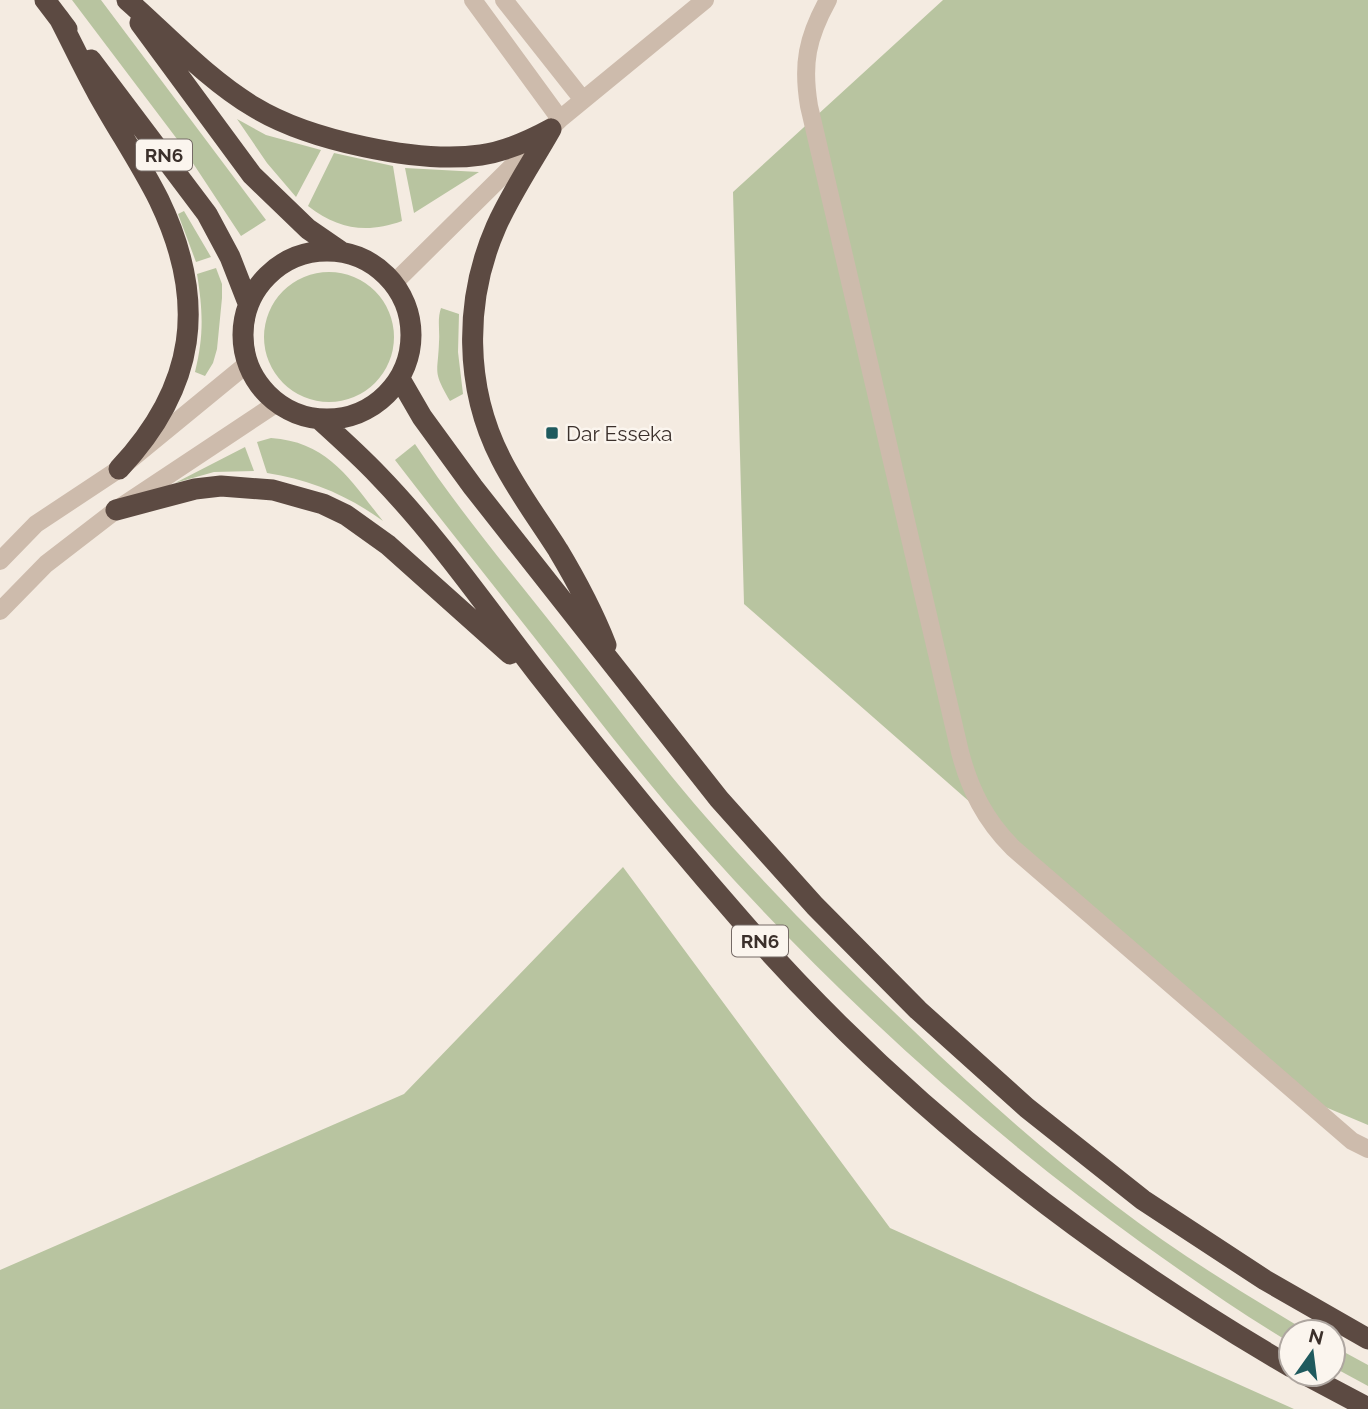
<svg xmlns="http://www.w3.org/2000/svg" width="1368" height="1409" font-family="Raleway,sans-serif">
<rect width="100%" height="100%" fill="#f4ebe1"/>
<path fill="#b8c4a0" d="M 72,0 L 101,0 L 266,220 L 241,236 L 177,139 Z
M 943,0 L 1368,0 L 1368,1125 L 1311,1101 L 744,604 L 733,192 Z
M 237,119 L 266,135 L 321,150 L 296,197 L 267,163 Z
M 334,153 L 393,166 L 402,221 C 366,234 338,229 308,206 Z
M 405,168 L 479,172 L 414,213 Z
M 184,211 L 211,257 L 196,262 L 178,214 Z
M 216,268 L 222,284 L 222,298 L 217,349 L 213,363 L 205,376 L 195,372 C 204,336 203,311 197,274 Z
M264 337a65 65 0 1 1 130 0a65 65 0 1 1-130 0Z
M 441,308 L 459,314 L 458,352 L 463,394 L 450,401 C 432,370 438,374 439,342 C 440,330 437,320 441,308 Z
M 271,438 C 329,442 350,480 383,521 C 347,495 311,480 267,473 L 257,442 Z
M 415,444 C 463,517 520,583 574,652 C 617,707 659,763 705,816 C 771,892 841,962 914,1031 C 978,1093 1045,1152 1116,1206 C 1177,1253 1243,1293 1308,1332 L 1291,1332 L 1291,1343 C 1240,1313 1191,1278 1143,1244 C 983,1128 836,995 705,848 C 652,789 604,727 556,665 C 503,597 448,529 395,460 Z
M 245,447 L 254,471 L 214,472 L 175,483 Z
M 623,867 L 890,1228 L 1294,1409 L 0,1409 L 0,1270 L 404,1094 Z
M 1333,1346 L 1368,1365 L 1368,1386 L 1333,1367 Z"/>
<g fill="none" stroke-linecap="round" stroke-linejoin="round">
<path stroke="#cdbbac" stroke-width="18" d="M 473,0 L 560,119
M 504,0 L 583,100
M 828,0 C 807,38 802,64 809,106 L 960,752 C 970,790 985,820 1013,848 L 1352,1141 L 1368,1149
M 394,283 L 560,119 L 705,0
M 0,561 L 36,524 L 119,469 L 247,364
M 0,611 L 46,564 L 116,510 L 277,403"/>
<path stroke="#5c4a42" stroke-width="21" d="M 45,0 L 67,29
M 127,0 C 168,36 207,79 254,107 C 308,140 418,164 481,155 C 507,151 529,141 551,129
M 59,18 C 72,43 84,69 98,94 C 118,130 141,164 159,200 C 208,302 196,387 119,469
M 140,23 L 252,175 L 308,229 L 340,251
M 91,60 L 207,214 L 230,257 L 248,303
M 551,129 C 533,161 511,193 496,227 C 464,300 464,387 501,459 C 517,491 539,520 558,550 C 576,580 593,612 606,645
M243 335a84 84 0 1 1 168 0a84 84 0 1 1-168 0Z
M 400,379 L 422,417 L 473,487 L 719,799 L 815,906 L 918,1010 L 1027,1108 L 1143,1200 L 1265,1280 L 1368,1339
M 319,419 C 340,438 360,456 379,476 C 438,537 487,608 538,674 C 603,757 670,839 739,918 C 896,1099 1085,1247 1291,1367
M 116,510 L 195,489 L 221,486 L 273,490 L 323,504 L 346,515 L 388,545 L 510,654
M 1304,1374 L 1368,1408"/>
</g>
<rect fill="#1f5a5e" stroke="#fbf5ee" stroke-width="2.5" x="545" y="426" width="14" height="14" rx="3.5"/>
<g text-anchor="middle" dominant-baseline="central" stroke-width="5" stroke-linejoin="round" paint-order="stroke">
<g fill="#fbf5ee" stroke="#756b66" stroke-width="2">
<rect x="136" y="139.5" width="56" height="31" rx="5"/>
<rect x="732" y="925.5" width="56" height="31" rx="5"/>
</g>
<g font-size="19" font-weight="bold" fill="#3b302b">
<text x="164" y="155">RN6</text>
<text x="760" y="941">RN6</text>
</g>
<g font-size="21" fill="#3b302b" stroke="#fbf5ee" text-anchor="start">
<text x="566" y="433">Dar Esseka</text>
</g>
</g>
<g transform="translate(1312 1353) rotate(14)"><circle r="33" fill="#fbf5ee" stroke="#aea6a0" stroke-width="2"/>
<path d="M0-5L12 26L0 18L-12 26Z" fill="#1f5a5e"/>
<text y="-10" font-size="19" font-weight="bold" text-anchor="middle" fill="#3b302b">N</text>
</g>
</svg>
